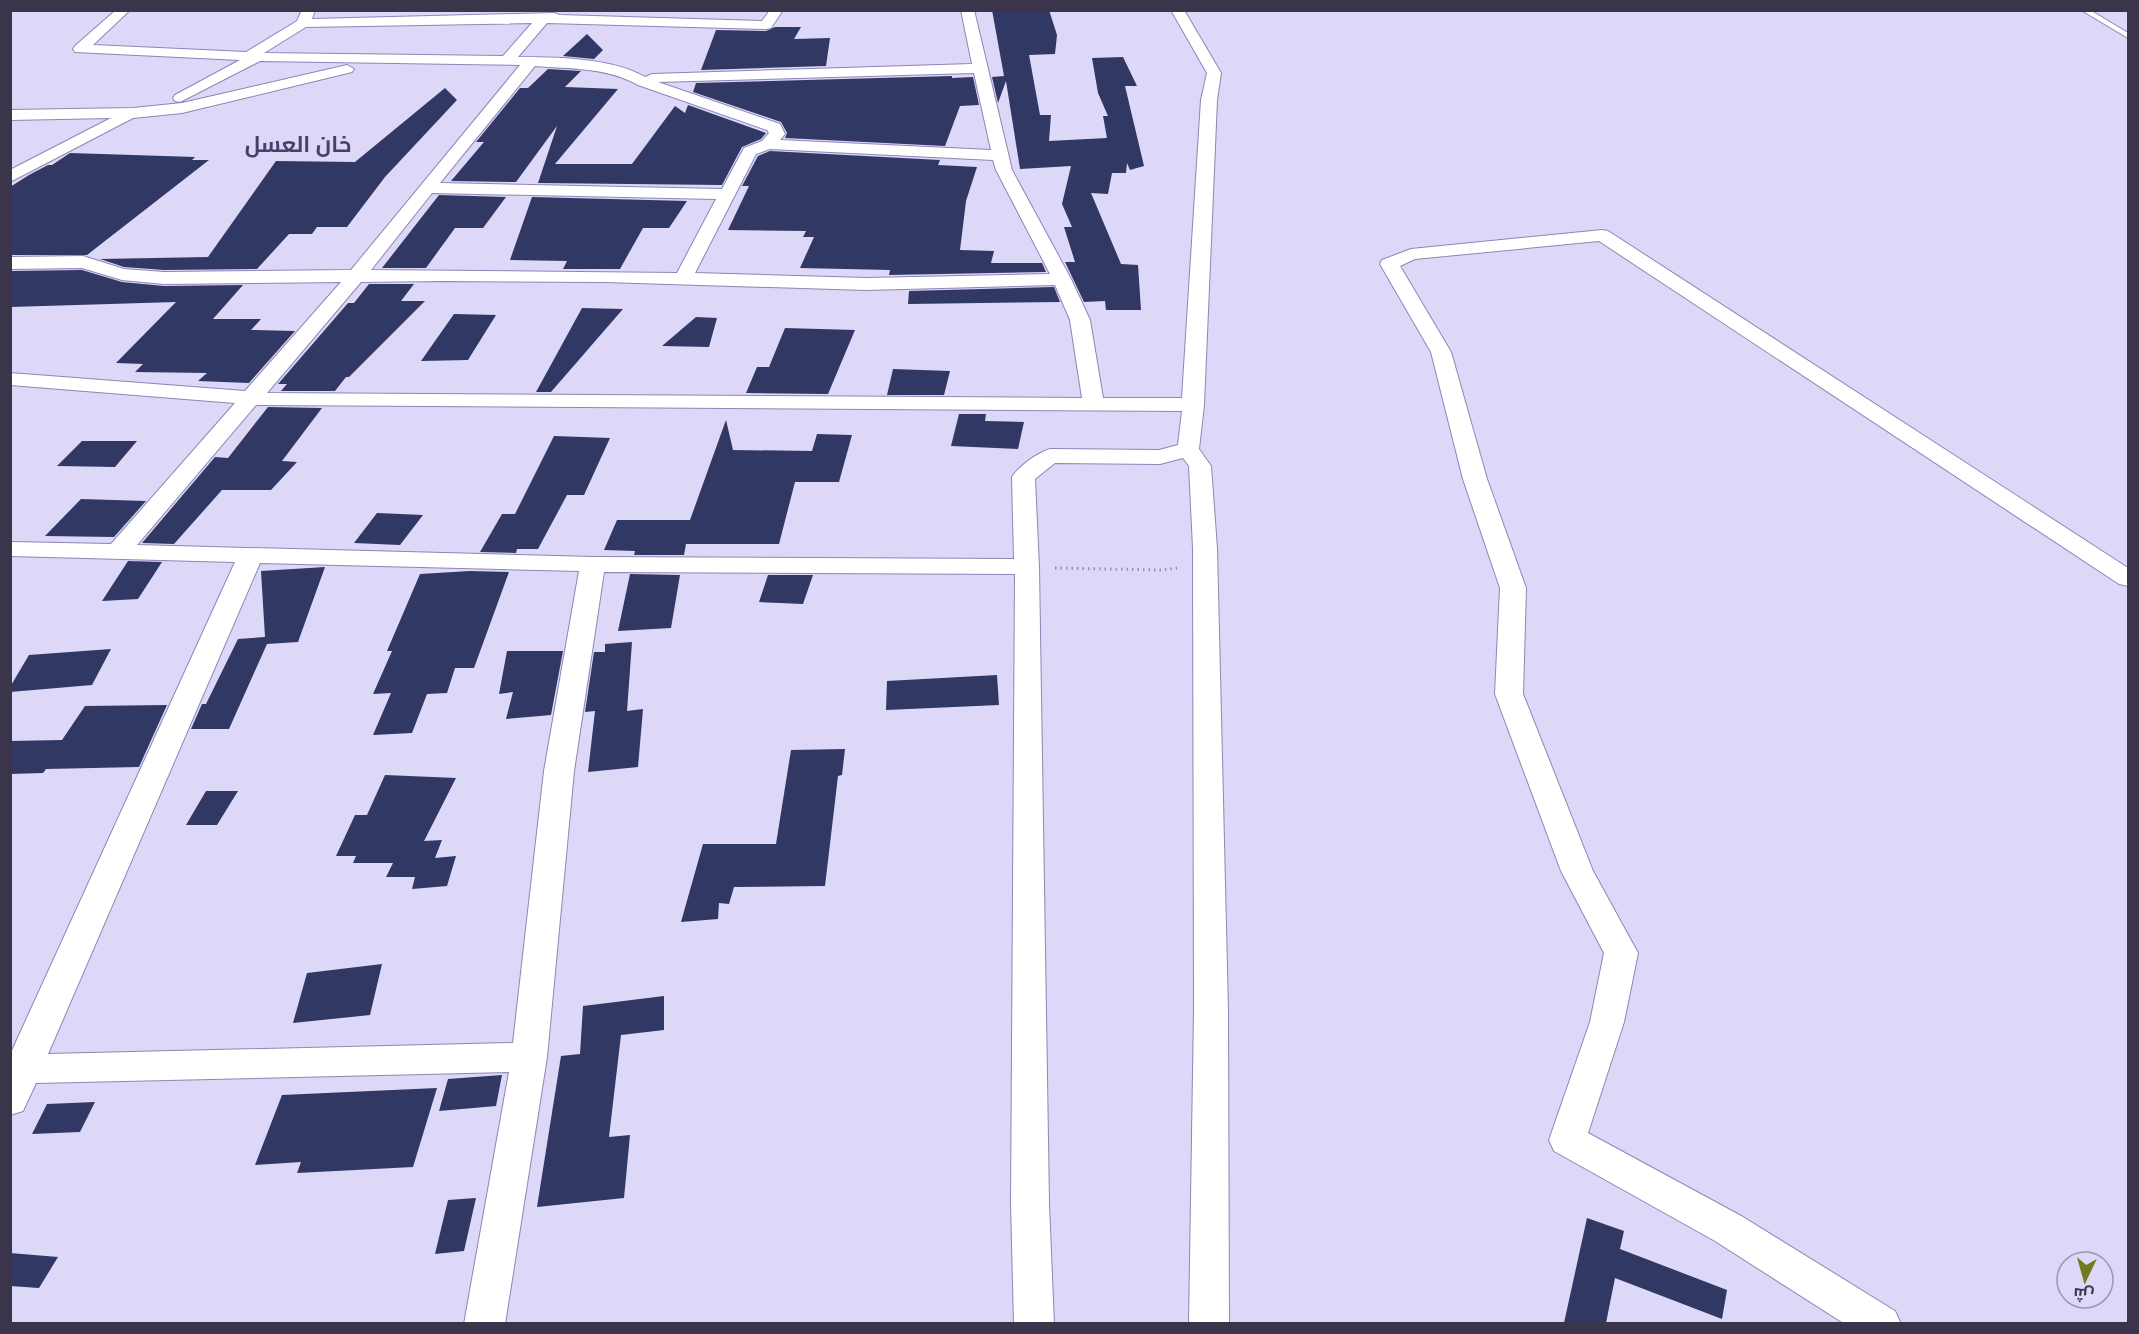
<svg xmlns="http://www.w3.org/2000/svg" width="2139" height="1334" font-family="'Open Sans',Cairo,sans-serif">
<rect width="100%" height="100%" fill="#ddd7f8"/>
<path fill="#303863" d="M 992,10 L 1049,10 L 1057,35 L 1055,54 L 1029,55 L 1040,115 L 1051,115 L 1049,141 L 1107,138 L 1103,116 L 1108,116 L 1098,93 L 1092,58 L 1123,57 L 1137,86 L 1125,86 L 1144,166 L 1130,170 L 1127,163 L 1126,173 L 1112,173 L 1108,194 L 1091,193 L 1121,264 L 1138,265 L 1141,310 L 1106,310 L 1105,301 L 1084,302 L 1065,262 L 1075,262 L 1064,227 L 1072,227 L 1062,204 L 1071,166 L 1020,169 L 1006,81 L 998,103 L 992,77 L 1004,76 Z
M 775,27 L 801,27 L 794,39 L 830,38 L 826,66 L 701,70 L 716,30 L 766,31 Z
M 587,34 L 603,50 L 594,59 L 563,56 Z
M 548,69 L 581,71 L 565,87 L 618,89 L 555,164 L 632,164 L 675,106 L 685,113 L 688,105 L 766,133 L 761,139 L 742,147 L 722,185 L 538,183 L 557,126 L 516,182 L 451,181 L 484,142 L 476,142 L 520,88 L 528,88 Z
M 952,76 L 952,78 L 973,77 L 979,105 L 960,106 L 945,146 L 785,138 L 787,133 L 781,122 L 693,92 L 696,83 Z
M 445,88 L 457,100 L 385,177 L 347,227 L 317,227 L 312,234 L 289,234 L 257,269 L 164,270 L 124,267 L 100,259 L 208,257 L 276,161 L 355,162 Z
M 770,151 L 940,160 L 938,165 L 977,167 L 966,201 L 960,250 L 994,251 L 991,263 L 1042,263 L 1046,272 L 889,275 L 890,270 L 800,268 L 814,237 L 803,237 L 806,231 L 728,230 L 749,186 L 742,186 L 758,156 Z
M 70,153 L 195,157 L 192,160 L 209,160 L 87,255 L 10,255 L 10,187 L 29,175 L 48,165 L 52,165 Z
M 439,195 L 506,197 L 483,228 L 455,228 L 426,268 L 382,268 Z
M 532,197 L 687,201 L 669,228 L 643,228 L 620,269 L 563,269 L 567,261 L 510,260 Z
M 82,270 L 122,282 L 164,286 L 243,285 L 213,319 L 261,319 L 251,330 L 295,331 L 249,383 L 198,381 L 207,373 L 135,372 L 143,364 L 116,363 L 176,302 L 10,307 L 10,271 Z
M 369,284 L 414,284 L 401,301 L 425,301 L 349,377 L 346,377 L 335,391 L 281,391 L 287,384 L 278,384 L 348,303 L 354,303 Z
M 1054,287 L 1060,302 L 908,304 L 909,291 Z
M 582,308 L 623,309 L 551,392 L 536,392 Z
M 454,314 L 496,315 L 468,360 L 421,361 Z
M 696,317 L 717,318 L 709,347 L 662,346 Z
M 785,328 L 855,330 L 828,394 L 746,393 L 757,367 L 769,367 Z
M 893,369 L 950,371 L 944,395 L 887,395 Z
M 268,407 L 322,408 L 282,461 L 297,462 L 271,490 L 222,490 L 174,544 L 142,543 L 215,457 L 228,458 Z
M 959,414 L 986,414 L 985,421 L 1024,422 L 1018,449 L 951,446 Z
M 726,420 L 733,450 L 812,451 L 817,434 L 852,435 L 839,482 L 795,482 L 779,544 L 686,544 L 684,555 L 634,555 L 635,551 L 604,550 L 617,520 L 690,520 Z
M 554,436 L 610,438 L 584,495 L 567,495 L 538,549 L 517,549 L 516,553 L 480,552 L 502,514 L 515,514 Z
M 82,441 L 137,441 L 115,467 L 57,466 Z
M 81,499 L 146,501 L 114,537 L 45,536 Z
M 377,513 L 423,515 L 400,545 L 354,543 Z
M 128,561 L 162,562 L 138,599 L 102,601 Z
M 325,567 L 298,642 L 267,644 L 229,729 L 191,729 L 202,704 L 206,704 L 238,639 L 265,637 L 261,571 Z
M 470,571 L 509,572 L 474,668 L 455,668 L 447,693 L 427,694 L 412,733 L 373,735 L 391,693 L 373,694 L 392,651 L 387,651 L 420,574 Z
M 630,574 L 680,575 L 671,628 L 618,631 Z
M 768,575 L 813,575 L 803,604 L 759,602 Z
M 632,642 L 627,711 L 643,709 L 638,767 L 588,772 L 595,711 L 585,712 L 594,652 L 605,652 L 605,644 Z
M 111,649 L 92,685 L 10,692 L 10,687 L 29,655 Z
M 507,651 L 563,651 L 551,715 L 506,719 L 513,692 L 499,694 Z
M 997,675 L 999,705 L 886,710 L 887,681 Z
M 167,705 L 139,767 L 46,769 L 43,773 L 10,774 L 10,741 L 62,740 L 85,706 Z
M 845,749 L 842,775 L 838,776 L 825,886 L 734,887 L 729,904 L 719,903 L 718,919 L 681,922 L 703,844 L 776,844 L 791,750 Z
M 385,775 L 456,778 L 424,841 L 442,840 L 435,858 L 456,856 L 447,886 L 412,889 L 415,877 L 386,877 L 393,863 L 353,863 L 356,856 L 336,856 L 355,815 L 367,815 Z
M 206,791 L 238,791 L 217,825 L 186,825 Z
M 382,964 L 370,1015 L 293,1023 L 307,973 Z
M 664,996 L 664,1030 L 621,1035 L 609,1137 L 630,1135 L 624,1198 L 537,1207 L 561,1056 L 580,1054 L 583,1006 Z
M 502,1075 L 496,1106 L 439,1111 L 448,1079 Z
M 437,1088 L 413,1167 L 297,1173 L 301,1162 L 255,1165 L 282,1095 Z
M 95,1102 L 80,1132 L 32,1134 L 47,1104 Z
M 476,1198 L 464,1251 L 435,1254 L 448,1200 Z
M 1587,1218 L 1624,1231 L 1620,1249 L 1727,1290 L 1722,1319 L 1615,1278 L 1606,1323 L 1564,1323 Z
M 10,1253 L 58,1257 L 39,1288 L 10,1286 Z"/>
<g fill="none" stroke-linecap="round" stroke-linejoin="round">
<defs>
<path id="service" d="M 2081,10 L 2090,10 L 2128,33 L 2128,38 Z"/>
<path id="minor" d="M 116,10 L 130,10 L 93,45 L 246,52 L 297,21 L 302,10 L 315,10 L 312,19 L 554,13 L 560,15 L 762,21 L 770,10 L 783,10 L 771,28 L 766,29 L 547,23 L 518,57 C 556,57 613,58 645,77 L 652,74 L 972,64 L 961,10 L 974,10 L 1012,170 L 1071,279 L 1090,320 L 1103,398 L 1182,398 L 1201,100 L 1207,73 L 1171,10 L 1184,10 L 1221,73 L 1217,100 L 1204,405 L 1199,449 L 1211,466 L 1217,548 L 1228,1010 L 1229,1324 L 1189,1324 L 1194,1010 L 1193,548 L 1189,466 L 1183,458 L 1160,464 L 1055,463 L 1035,479 L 1039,567 L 1049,1204 L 1054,1324 L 1014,1324 L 1011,1204 L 1015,574 L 604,572 L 574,771 L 547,1057 L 505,1324 L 464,1324 L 509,1072 L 36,1083 L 23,1111 L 10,1115 L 10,1055 L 235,562 L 10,556 L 10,542 L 111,544 L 235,403 L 10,385 L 10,373 L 245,391 L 341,282 L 164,284 L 122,280 L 82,268 L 10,269 L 10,257 L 83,256 L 124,269 L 164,272 L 351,270 L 520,65 L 260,61 L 180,102 L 175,101 L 173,98 L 175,95 L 240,60 L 75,52 L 73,49 L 75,46 ZM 532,23 L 503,56 L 264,53 L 306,27 ZM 535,66 C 569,69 607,67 638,85 L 767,130 L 769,133 L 762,141 L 744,148 L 722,189 L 440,183 ZM 974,73 L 991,150 L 780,140 L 785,134 L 780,124 L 658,82 ZM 770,149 L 993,160 L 996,170 L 1050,274 L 866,278 L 695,273 L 756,154 ZM 432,193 L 716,199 L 677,273 L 371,270 ZM 444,281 L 604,282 L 866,290 L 1055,285 L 1070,320 L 1082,398 L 267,393 L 361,282 ZM 256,405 L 264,405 L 1182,411 L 1178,445 L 1159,450 L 1050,449 C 1037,453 1019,466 1012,477 L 1014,559 L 593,557 L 137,545 ZM 260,563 L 579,571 L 544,771 L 513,1043 L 48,1054 Z
M 347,65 L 354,69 L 352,72 L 182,113 L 133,118 L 10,182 L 10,170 L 111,118 L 10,120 L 10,110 L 133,108 L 182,103 Z
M 1602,230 L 1608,231 L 2128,568 L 2128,586 L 2119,584 L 1599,241 L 1415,259 L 1400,266 L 1451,352 L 1487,479 L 1526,588 L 1523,694 L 1593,871 L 1638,953 L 1624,1022 L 1588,1133 L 1743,1217 L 1895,1311 L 1901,1324 L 1845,1324 L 1715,1241 L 1554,1151 L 1549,1140 L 1590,1022 L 1604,953 L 1561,871 L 1495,694 L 1500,588 L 1463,479 L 1431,352 L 1380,264 L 1382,260 L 1411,249 Z"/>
</defs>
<use href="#service" stroke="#8f85b7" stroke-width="2"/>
<use href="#minor" stroke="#8f85b7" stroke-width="2"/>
<path stroke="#9792ae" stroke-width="3" stroke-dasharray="1.5 4" stroke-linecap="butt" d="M 1055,568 L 1162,570 L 1177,568"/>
<use href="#service" fill="#fff" fill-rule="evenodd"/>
<use href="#minor" fill="#fff" fill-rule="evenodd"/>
</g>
<g text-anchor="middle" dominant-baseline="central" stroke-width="6" stroke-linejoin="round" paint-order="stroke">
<g font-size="22" font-weight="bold" fill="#493f6b" stroke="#ddd7f8">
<text x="298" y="143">خان العسل</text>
</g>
</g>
<rect width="2139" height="1334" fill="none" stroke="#3a354b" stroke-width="24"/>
<g transform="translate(2085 1280) rotate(185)"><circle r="28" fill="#ddd7f8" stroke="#9c96b3" stroke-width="1.5"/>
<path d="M0-4.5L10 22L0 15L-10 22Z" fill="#727821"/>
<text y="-9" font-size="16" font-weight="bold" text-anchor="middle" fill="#3a354b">ش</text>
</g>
</svg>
